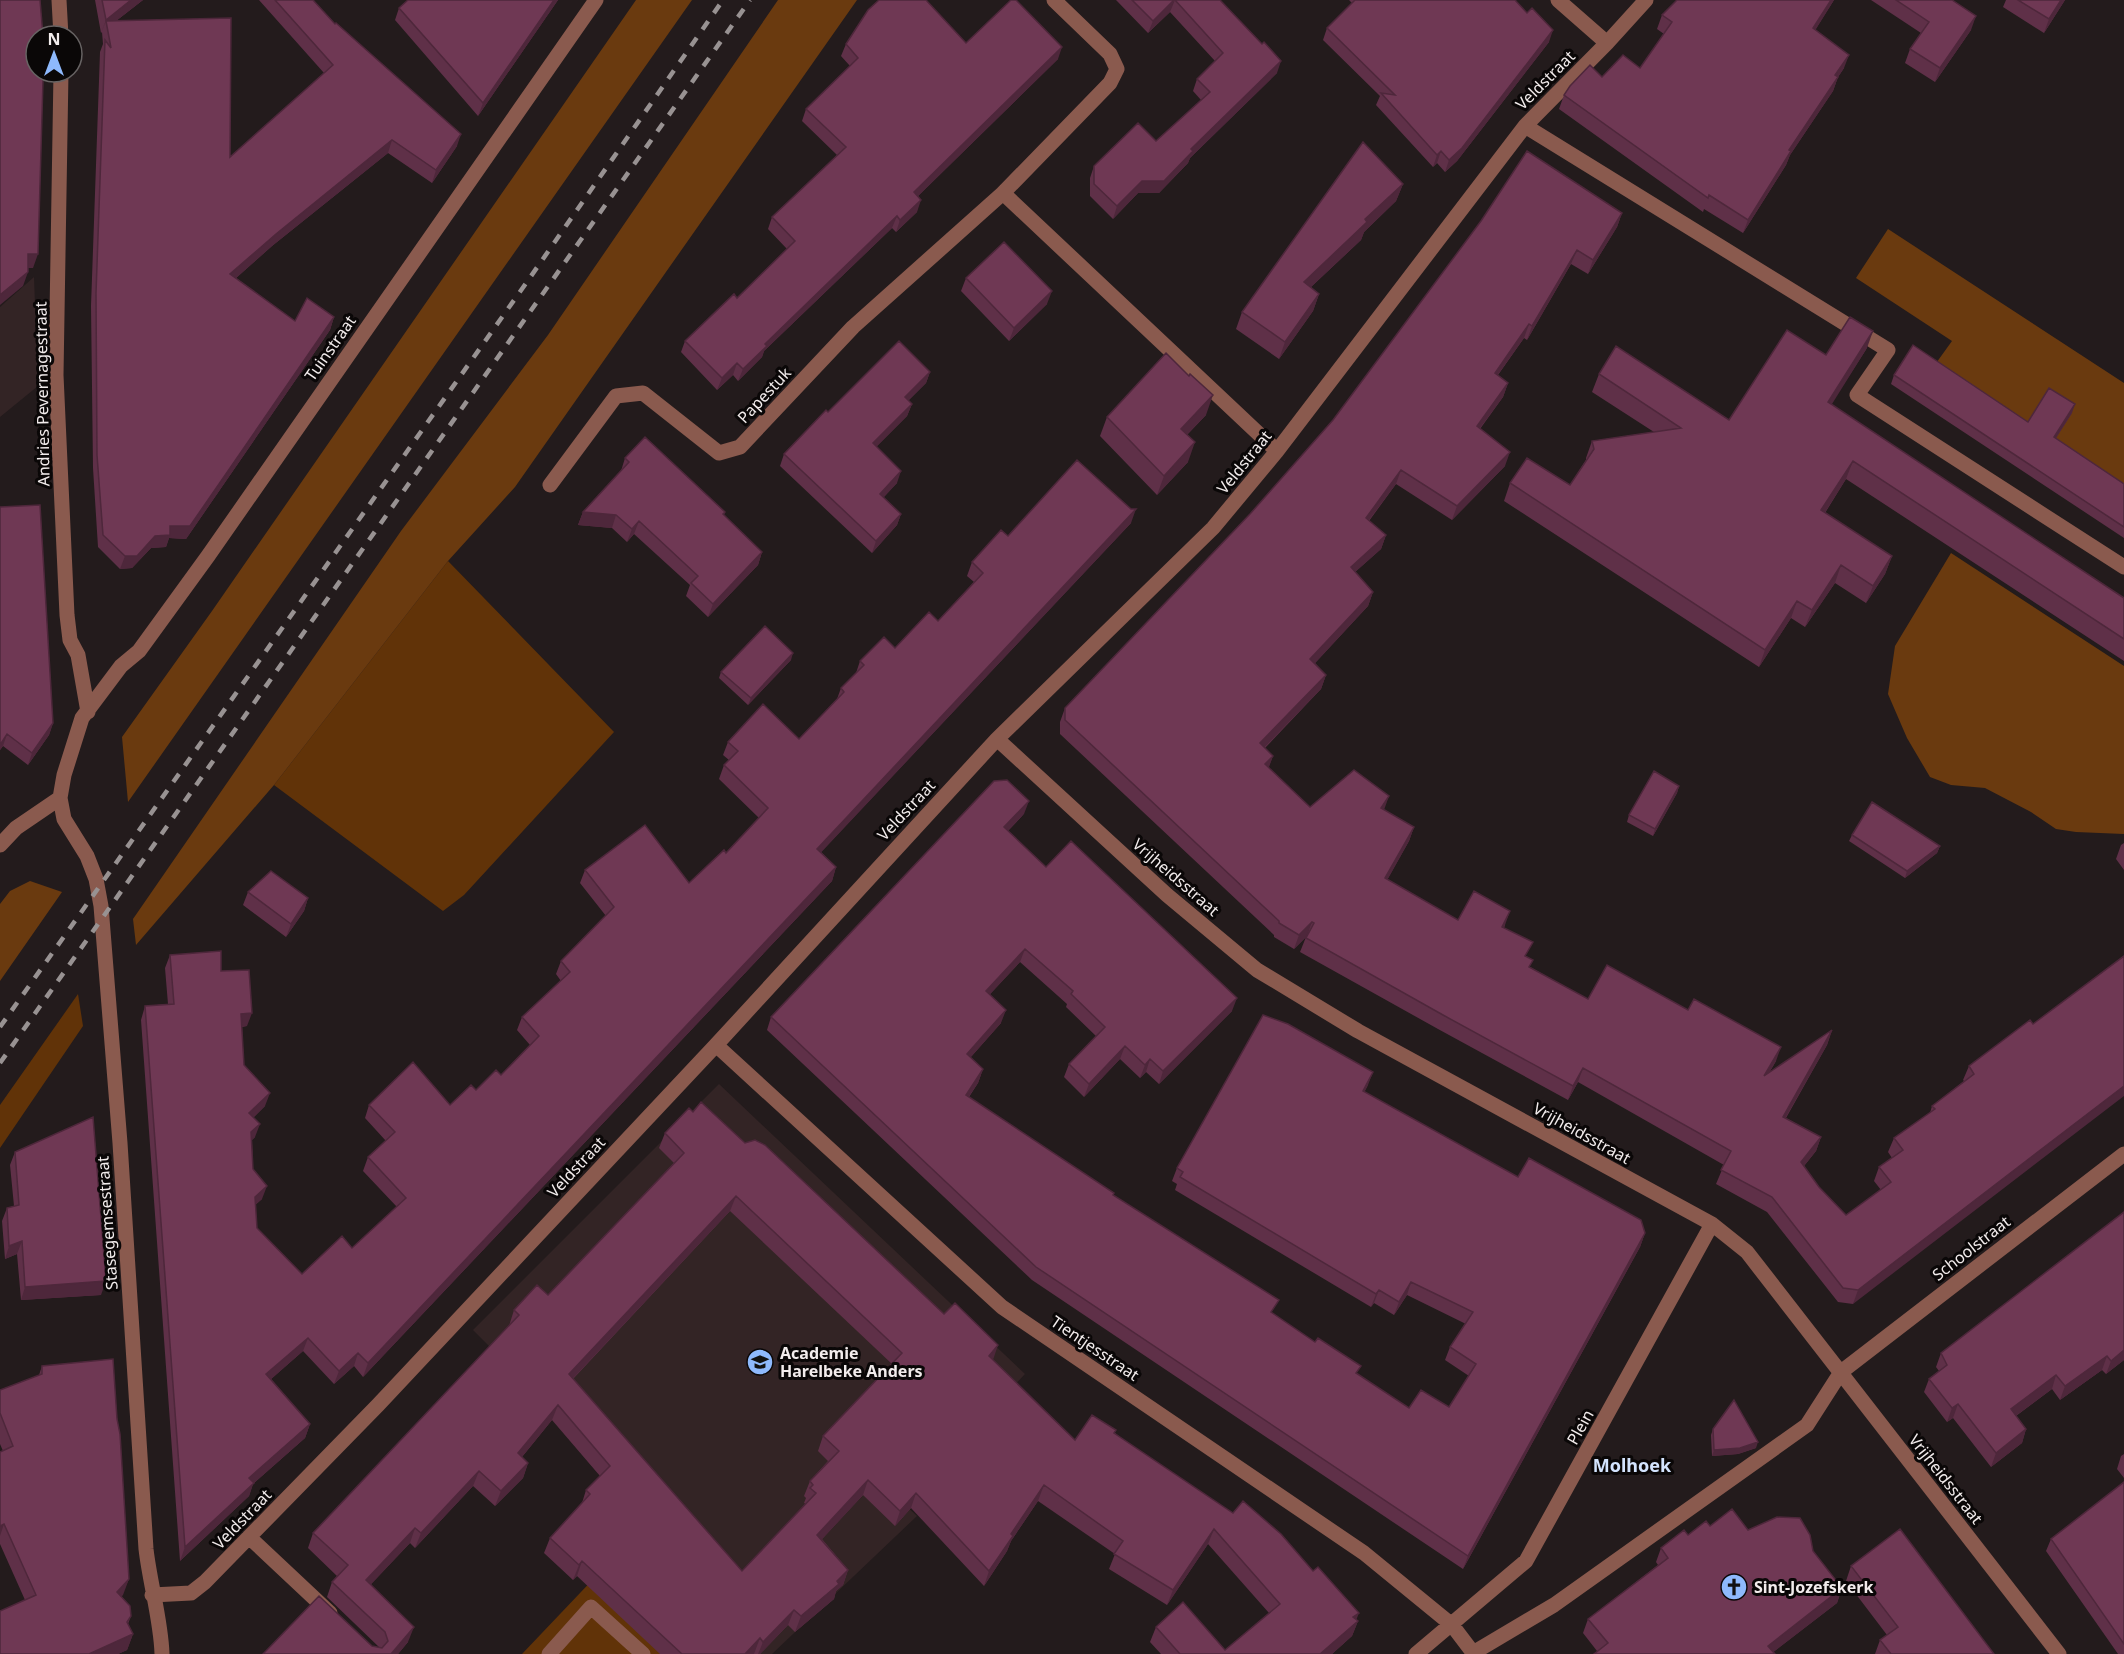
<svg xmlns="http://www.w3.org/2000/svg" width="2124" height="1654" font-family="'Noto Sans',sans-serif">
<rect width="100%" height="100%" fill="#231b1c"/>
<path fill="#332425" d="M 34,277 L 38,386 L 0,417 L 0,307 Z
M 719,1084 L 1025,1374 L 903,1503 L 917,1516 L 772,1654 L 738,1654 L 643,1526 L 494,1351 L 473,1330 Z"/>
<path fill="#613308" d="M 448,561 L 614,732 L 464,895 L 443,911 L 274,785 Z
M 78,994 L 83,1026 L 0,1148 L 0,1105 Z
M 638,1532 L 738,1654 L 522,1654 Z"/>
<path fill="#6a3a0f" d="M 636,0 L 692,0 L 128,802 L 122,737 L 212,611 Z
M 778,0 L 857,0 L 515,487 L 448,561 L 274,785 L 136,945 L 133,919 L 401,531 L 548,335 Z
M 1888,229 L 2124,383 L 2124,489 L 1934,366 L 1952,341 L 1856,278 Z
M 1951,553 L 2124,666 L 2124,834 L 2076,832 L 2056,829 L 2031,812 L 1985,788 L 1951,785 L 1930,777 L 1907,738 L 1888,694 L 1895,646 Z
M 30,881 L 62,892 L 0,981 L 0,904 L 10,891 Z"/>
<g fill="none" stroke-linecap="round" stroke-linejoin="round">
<path stroke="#8a5a4e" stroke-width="15" d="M 59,0 L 61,36
M 1558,0 L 1607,43
M 61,72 L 56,375 L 67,615 L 70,640 L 78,655 L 88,712
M 1525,126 L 1888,350 L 1857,395 L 2124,567
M 1003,193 L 1277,451
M 550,485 L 616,396 L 643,393 L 719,453 L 740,447 L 853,327 L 1003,193 L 1110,83 L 1117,69 L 1110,54 L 1054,0
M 997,739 L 1167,895 L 1257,970 L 1358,1031 L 1712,1224 L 1747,1252 L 2059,1654
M 0,845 L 16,828 L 60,798
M 716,1045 L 1002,1307 L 1364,1553 L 1452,1625 L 1474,1654
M 249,1537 L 330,1613
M 152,1595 L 191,1593 L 205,1582 L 378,1405 L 716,1045 L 997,739 L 1213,528 L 1277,451 L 1525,126 L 1607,43 L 1646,0
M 1473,1653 L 1554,1605 L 1807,1425 L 1841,1372 L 2124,1154
M 162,1654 C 161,1620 150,1584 146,1549 L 120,1143 L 101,906 L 96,879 L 87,856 L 64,819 L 60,798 L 64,775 L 82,718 L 121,666 L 139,651 L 208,556 L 596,0
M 549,1654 L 591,1607 L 643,1654
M 1416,1654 L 1526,1561 L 1712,1224"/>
<path stroke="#989292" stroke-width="4.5" stroke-dasharray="10 10" stroke-linecap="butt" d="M 0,1027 L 529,279 L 723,0
M 0,1063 L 750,0"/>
</g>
<path fill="#5f3048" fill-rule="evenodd" d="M 95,0 L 143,0 L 116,21 L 230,157 L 324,73 L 259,0 L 313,0 L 335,24 L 457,146 L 432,183 L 388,153 L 272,246 L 236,278 L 295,321 L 334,317 L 330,330 L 186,539 L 169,538 L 166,547 L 151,548 L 132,568 L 120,569 L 98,547 L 93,468 L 91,306 L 100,52 L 103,44 L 102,32 L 101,33 Z
M 408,0 L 558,0 L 478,116 L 395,20 L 399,8 Z
M 1116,0 L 1220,0 L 1277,73 L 1190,158 L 1188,163 L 1159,193 L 1138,193 L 1113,219 L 1090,196 L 1090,178 L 1094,166 L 1156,141 L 1201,100 L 1193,91 L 1197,79 L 1215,61 L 1170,12 L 1148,33 Z
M 1349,0 L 1515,0 L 1549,42 L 1457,161 L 1445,172 L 1437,163 L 1433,167 L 1376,105 L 1380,96 L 1323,40 L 1327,28 L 1352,3 Z
M 1834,0 L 1815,30 L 1844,68 L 1838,77 L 1833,91 L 1790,155 L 1786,165 L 1743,233 L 1704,209 L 1703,212 L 1559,109 L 1564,95 L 1602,77 L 1640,68 L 1664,34 L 1657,29 L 1662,15 Z
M 1871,0 L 1952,0 L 1971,30 L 1935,82 L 1905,63 L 1910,49 L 1921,33 Z
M 2006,0 L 2065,0 L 2044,33 L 2003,7 Z
M 966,43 L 1058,59 L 918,196 L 917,212 L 896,232 L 892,228 L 764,351 L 762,357 L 738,381 L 733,375 L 717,390 L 681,352 L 685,341 L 737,298 L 787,249 L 768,229 L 772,217 L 837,155 L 802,121 L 806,109 L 850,66 L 841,56 L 846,44 Z
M 1403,184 L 1396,201 L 1364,232 L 1361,240 L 1311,287 L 1319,294 L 1313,311 L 1279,359 L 1236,329 L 1242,312 Z
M 1622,213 L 1617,227 L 1588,274 L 1571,264 L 1527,340 L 1524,338 L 1498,375 L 1508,383 L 1503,397 L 1480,429 L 1505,466 L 1452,520 L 1396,484 L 1369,521 L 1386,535 L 1381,549 L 1355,572 L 1373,592 L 1368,606 L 1315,663 L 1326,675 L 1321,689 L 1265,748 L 1273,756 L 1268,768 L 1310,807 L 1384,810 L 1414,827 L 1409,841 L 1387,880 L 1458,920 L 1505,925 L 1504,928 L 1527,957 L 1530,967 L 1588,999 L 1776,1061 L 1769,1073 L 1832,1030 L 1827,1045 L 1786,1118 L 1821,1137 L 1816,1151 L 1804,1166 L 1819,1187 L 1846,1215 L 1881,1190 L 1874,1181 L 1879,1167 L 1892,1158 L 1888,1152 L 1894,1138 L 1930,1113 L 1932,1106 L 1964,1081 L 1963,1080 L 1969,1066 L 2030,1020 L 1853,1304 L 1838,1302 L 1767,1212 L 1716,1184 L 1724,1165 L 1578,1082 L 1568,1100 L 1438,1029 L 1300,952 L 1306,937 L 1294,949 L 1274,937 L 1274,935 L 1060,734 L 1060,722 L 1065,708 L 1250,514 Z
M 966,278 L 1047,304 L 1009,341 L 961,291 Z
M 1867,348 L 1831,404 L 2124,598 L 2124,661 L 1846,479 L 1825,513 L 1892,556 L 1885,574 L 1866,603 L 1835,583 L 1805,627 L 1791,618 L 1759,667 L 1504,501 L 1510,483 L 1570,485 L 1586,460 L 1586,458 L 1592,441 L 1654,432 L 1592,392 L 1599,374 L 1729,420 L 1826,355 Z
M 930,372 L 926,383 L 908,401 L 912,404 L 907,416 L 876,447 L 897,483 L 883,497 L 901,514 L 897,525 L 872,553 L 780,466 L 784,454 L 828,412 Z
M 1894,375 L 2028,422 L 2072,413 L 2056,438 L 2124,484 L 2124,538 L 1891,384 Z
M 1206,415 L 1187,435 L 1188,462 L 1157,495 L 1100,436 L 1107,417 Z
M 625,458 L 725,512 L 724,515 L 762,552 L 758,565 L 708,617 L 686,596 L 690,585 L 634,534 L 627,542 L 612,528 L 578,525 L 583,512 L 621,471 Z
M 0,507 L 53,723 L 49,735 L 28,765 L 3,746 L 0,750 Z
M 1131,523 L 821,852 L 836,867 L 832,881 L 363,1377 L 354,1366 L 334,1384 L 303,1351 L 271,1379 L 310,1424 L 305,1438 L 253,1484 L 249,1496 L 180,1561 L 141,1020 L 145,1006 L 168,1004 L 165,968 L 170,955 L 221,971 L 247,1026 L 242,1027 L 244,1065 L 265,1106 L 254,1117 L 255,1137 L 252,1140 L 253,1169 L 262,1199 L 255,1205 L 257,1228 L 302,1274 L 352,1248 L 397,1207 L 363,1171 L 368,1157 L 386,1141 L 365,1118 L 369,1105 L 450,1105 L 501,1075 L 530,1045 L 517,1030 L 522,1017 L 561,981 L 556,974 L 561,961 L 606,916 L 580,883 L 585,870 L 689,883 L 726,853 L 759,818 L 719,779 L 724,765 L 729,760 L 723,755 L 728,742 L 799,739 L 837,699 L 841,688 L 856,673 L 860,661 L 895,648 L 938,621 L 974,582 L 967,576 L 972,562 L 1008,536 Z
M 791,660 L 748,705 L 719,678 L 721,672 Z
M 1679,786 L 1677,793 L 1653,836 L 1627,822 L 1629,815 Z
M 1024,814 L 1008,831 L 1046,867 L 1232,1011 L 1159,1084 L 1146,1072 L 1140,1078 L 1120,1059 L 1084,1097 L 1064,1077 L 1069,1064 L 1096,1036 L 1066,1007 L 1067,1004 L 1020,962 L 990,994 L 1001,1023 L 970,1058 L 983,1069 L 978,1083 L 969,1097 L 1113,1195 L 1273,1314 L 1358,1374 L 1409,1408 L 1449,1407 L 1469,1376 L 1445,1360 L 1450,1347 L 1466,1324 L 1407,1295 L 1394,1315 L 1374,1303 L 1371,1307 L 1175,1190 L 1177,1184 L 1172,1181 L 1177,1168 L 1368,1085 L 1364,1092 L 1518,1177 L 1645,1233 L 1640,1247 L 1463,1569 L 1032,1280 L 767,1030 L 771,1017 Z
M 1852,835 L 1940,846 L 1937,853 L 1905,878 L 1849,841 Z
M 2124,843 L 2124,870 L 2116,859 L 2121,845 Z
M 248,892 L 308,898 L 304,911 L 286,937 L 243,905 Z
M 693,1112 L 745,1143 L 993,1360 L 1075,1440 L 1115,1433 L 1358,1621 L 1352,1636 L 1332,1654 L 1161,1654 L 1150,1642 L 1156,1627 L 1225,1650 L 1269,1613 L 1208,1544 L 1167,1605 L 1109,1569 L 1115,1554 L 1038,1501 L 1011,1541 L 1007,1551 L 984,1586 L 911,1508 L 895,1526 L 863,1495 L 822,1539 L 848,1570 L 843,1585 L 836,1591 L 834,1599 L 795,1632 L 788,1625 L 760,1654 L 660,1654 L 577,1576 L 573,1580 L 544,1553 L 550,1538 L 582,1503 L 586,1490 L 600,1476 L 552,1420 L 522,1457 L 528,1463 L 523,1478 L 495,1506 L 473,1486 L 415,1548 L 410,1543 L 371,1584 L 408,1642 L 398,1654 L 263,1654 L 372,1646 L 380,1648 L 327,1597 L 332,1582 L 337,1576 L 308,1548 L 313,1533 L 509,1326 L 514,1310 L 548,1295 L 674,1163 L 659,1148 L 665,1133 ZM 730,1211 L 892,1364 L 823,1436 L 818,1451 L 828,1461 L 810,1481 L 804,1496 L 806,1498 L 804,1503 L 806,1504 L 742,1571 L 573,1379 Z
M 15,1152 L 101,1295 L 21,1300 L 17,1254 L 5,1259 L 2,1221 L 7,1208 L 14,1206 L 10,1165 Z
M 2124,1212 L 2124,1360 L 2106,1374 L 2102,1370 L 2060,1400 L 2052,1389 L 2016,1416 L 2026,1429 L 2022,1443 L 1991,1467 L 1953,1418 L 1947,1422 L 1924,1392 L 1929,1379 L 1939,1371 L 1936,1367 L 1941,1353 Z
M 42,1366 L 129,1579 L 121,1596 L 131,1616 L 128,1624 L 133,1634 L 127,1650 L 118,1654 L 0,1654 L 25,1600 L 0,1544 L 0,1452 L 3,1451 L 0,1444 L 0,1390 L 39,1375 Z
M 1713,1429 L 1756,1448 L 1738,1454 L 1712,1456 L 1711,1435 Z
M 2124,1454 L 2124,1478 L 2117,1469 L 2121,1456 Z
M 2124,1482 L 2124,1654 L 2118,1654 L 2046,1551 L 2051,1539 Z
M 1710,1526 L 1748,1530 L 1813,1551 L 1842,1588 L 1837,1603 L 1773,1652 L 1597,1651 L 1583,1633 L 1588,1619 L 1658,1565 L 1656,1562 L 1661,1548 Z
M 1851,1566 L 1994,1654 L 1875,1654 L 1880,1640 L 1887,1635 L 1846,1581 Z"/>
<path fill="#4e273b" d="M 131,0 L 143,0 L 107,28 L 106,21 L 101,33 L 106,20 Z
M 554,0 L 558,0 L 478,116 L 483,103 Z
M 1175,0 L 1170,12 L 1148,33 L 1153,21 Z
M 1831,0 L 1834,0 L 1808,42 L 1813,28 Z
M 2061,0 L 2065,0 L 2044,33 L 2049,19 Z
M 1976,16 L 1971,30 L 1935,82 L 1940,68 Z
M 1553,30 L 1549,42 L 1457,161 L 1445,172 L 1449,160 Z
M 1062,47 L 1058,59 L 910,204 L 914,192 Z
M 1849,55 L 1844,68 L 1830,89 L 1835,75 Z
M 1281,61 L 1277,73 L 1190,158 L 1188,163 L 1159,193 L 1138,193 L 1113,219 L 1117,206 L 1142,181 L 1191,149 Z
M 1838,77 L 1833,91 L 1790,155 L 1786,165 L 1743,233 L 1748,220 L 1789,150 Z
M 461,134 L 457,146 L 432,183 L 436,170 Z
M 392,140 L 388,153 L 272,246 L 226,287 L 230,274 L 276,234 Z
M 1441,151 L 1437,163 L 1433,167 L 1437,155 Z
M 1403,184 L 1396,201 L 1364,232 L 1361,240 L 1297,300 L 1304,282 L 1365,219 Z
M 921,200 L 917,212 L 896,232 L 900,220 Z
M 1622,213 L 1617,227 L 1588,274 L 1593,260 Z
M 897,216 L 892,228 L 764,351 L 762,357 L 738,381 L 743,369 L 765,344 Z
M 1577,250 L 1571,264 L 1527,340 L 1532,326 Z
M 28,254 L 38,254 L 33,268 L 23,268 Z
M 28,272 L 23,286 L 0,305 L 0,295 Z
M 1052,291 L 1047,304 L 1009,341 L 1014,328 Z
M 1319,294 L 1313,311 L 1279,359 L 1285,342 Z
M 334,317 L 330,330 L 186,539 L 169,538 L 166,547 L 151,548 L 132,568 L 120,569 L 125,556 L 170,526 Z
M 1529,324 L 1524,338 L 1489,387 L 1495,373 Z
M 1873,331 L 1867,348 L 1822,420 L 1828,402 Z
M 737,363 L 733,375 L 717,390 L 722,378 Z
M 930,372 L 926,383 L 900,408 L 905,397 Z
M 1508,383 L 1503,397 L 1471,440 L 1477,426 Z
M 1213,395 L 1206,415 L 1174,448 L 1181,429 Z
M 912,404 L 907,416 L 868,455 L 873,443 Z
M 2075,404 L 2072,413 L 2051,446 L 2054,437 Z
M 1195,442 L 1188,462 L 1157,495 L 1164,476 Z
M 1510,452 L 1505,466 L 1452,520 L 1457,506 Z
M 1853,461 L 1846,479 L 1815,528 L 1821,510 Z
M 1401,470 L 1396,484 L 1360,532 L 1366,518 Z
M 901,471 L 897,483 L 876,506 L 880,494 Z
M 1136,509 L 1131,523 L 812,862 L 817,849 Z
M 583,512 L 616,515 L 612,528 L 578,525 Z
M 901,514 L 897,525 L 872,553 L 876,541 Z
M 639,521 L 634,534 L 627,542 L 632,529 Z
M 1386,535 L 1381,549 L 1345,581 L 1351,567 Z
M 762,552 L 758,565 L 708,617 L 713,604 Z
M 1892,556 L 1885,574 L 1866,603 L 1873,586 Z
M 1841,565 L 1835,583 L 1805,627 L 1812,610 Z
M 1373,592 L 1368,606 L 1305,674 L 1310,659 Z
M 1797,601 L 1791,618 L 1759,667 L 1765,650 Z
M 793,653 L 791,660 L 748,705 L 751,698 Z
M 1326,675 L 1321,689 L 1255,757 L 1260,743 Z
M 53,723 L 49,735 L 28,765 L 32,753 Z
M 7,734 L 3,746 L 0,750 L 0,745 Z
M 1273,756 L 1268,770 L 1265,764 Z
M 1679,786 L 1677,793 L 1653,836 L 1655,829 Z
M 1389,796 L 1384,810 L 1381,808 Z
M 1029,801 L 1024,814 L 999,840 L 1004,827 Z
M 1414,827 L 1409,841 L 1380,893 L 1385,878 Z
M 1940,846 L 1937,853 L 1905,878 L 1907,871 Z
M 836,867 L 832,881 L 363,1377 L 368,1363 Z
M 308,898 L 304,911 L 286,937 L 291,924 Z
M 1510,911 L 1505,925 L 1497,941 L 1502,927 Z
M 1312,922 L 1307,936 L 1294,949 L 1299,935 Z
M 1025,949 L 1020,962 L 981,1004 L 986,991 Z
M 1237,998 L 1232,1011 L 1159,1084 L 1163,1071 Z
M 1006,1010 L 1001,1023 L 962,1067 L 967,1054 Z
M 252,1013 L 247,1026 L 236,1027 L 241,1014 Z
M 1832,1030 L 1827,1045 L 1778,1131 L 1783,1117 Z
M 1125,1046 L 1120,1059 L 1084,1097 L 1089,1084 Z
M 1781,1047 L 1776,1061 L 1759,1090 L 1764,1076 Z
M 1150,1059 L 1146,1072 L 1140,1078 L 1145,1065 Z
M 1583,1068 L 1578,1082 L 1568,1100 L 1573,1086 Z
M 983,1069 L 978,1083 L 961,1108 L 966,1095 Z
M 1373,1072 L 1368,1085 L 1358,1105 L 1363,1091 Z
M 2124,1086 L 2124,1096 L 1853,1304 L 1858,1290 Z
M 270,1093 L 265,1106 L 244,1126 L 249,1113 Z
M 260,1124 L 255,1137 L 246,1145 L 251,1132 Z
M 1821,1137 L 1816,1151 L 1796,1176 L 1801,1162 Z
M 267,1186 L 262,1199 L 250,1210 L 255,1197 Z
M 736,1196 L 730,1211 L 563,1389 L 569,1374 Z
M 1645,1233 L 1640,1247 L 1463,1569 L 1468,1556 Z
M 22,1241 L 17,1254 L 5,1259 L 9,1246 Z
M 106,1281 L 101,1295 L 21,1300 L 25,1287 Z
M 1411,1282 L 1407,1295 L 1394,1315 L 1399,1302 Z
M 1379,1290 L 1374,1303 L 1371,1307 L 1376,1294 Z
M 308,1338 L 303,1351 L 261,1388 L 266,1374 Z
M 998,1345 L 993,1360 L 989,1356 Z
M 2124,1350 L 2124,1360 L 2106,1374 L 2111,1361 Z
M 358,1353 L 354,1366 L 334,1384 L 339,1371 Z
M 2107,1356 L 2102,1370 L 2060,1400 L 2065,1386 Z
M 2056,1375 L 2052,1389 L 2006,1423 L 2011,1409 Z
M 1958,1404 L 1953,1418 L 1947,1422 L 1952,1408 Z
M 558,1405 L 552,1420 L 512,1469 L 518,1453 Z
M 310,1424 L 305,1438 L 253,1484 L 249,1496 L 180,1561 L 185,1547 L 249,1478 Z
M 2026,1429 L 2022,1443 L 1991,1467 L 1996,1453 Z
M 1758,1442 L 1756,1448 L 1738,1454 L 1712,1456 L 1714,1450 Z
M 528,1463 L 523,1478 L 495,1506 L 501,1491 Z
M 479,1471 L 473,1486 L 415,1548 L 421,1533 Z
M 868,1480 L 863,1495 L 812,1550 L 817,1535 Z
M 1044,1485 L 1038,1501 L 1011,1541 L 1007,1551 L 984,1586 L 989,1571 L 1011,1534 Z
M 916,1493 L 911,1508 L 895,1526 L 900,1511 Z
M 4,1524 L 0,1536 L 0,1526 Z
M 415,1528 L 410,1543 L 361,1595 L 366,1580 Z
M 1214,1529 L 1208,1544 L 1167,1605 L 1173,1590 Z
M 582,1561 L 577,1576 L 573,1580 L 579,1565 Z
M 848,1570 L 843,1585 L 836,1591 L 834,1599 L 795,1632 L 801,1616 Z
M 129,1579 L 123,1595 L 111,1608 L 117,1592 Z
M 1842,1588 L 1837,1603 L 1771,1654 L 1768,1646 Z
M 794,1610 L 788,1625 L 760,1654 L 758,1654 L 763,1642 Z
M 1359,1613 L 1355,1623 L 1358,1621 L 1352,1636 L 1332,1654 L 1320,1654 L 1353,1617 Z
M 414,1627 L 408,1642 L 398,1654 L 391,1654 Z
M 133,1634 L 127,1650 L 118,1654 L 89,1654 Z
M 760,1638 L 754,1654 L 745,1654 Z"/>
<path fill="#6f3854" stroke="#4e273b" stroke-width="1.5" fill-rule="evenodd" d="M 0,0 L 40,0 L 43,36 L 36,36 L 36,72 L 43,72 L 43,80 L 38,254 L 28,254 L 28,272 L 0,295 Z
M 102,0 L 131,0 L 106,20 Z
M 275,0 L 313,0 L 335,24 L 336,23 L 461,134 L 436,170 L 392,140 L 276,234 L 230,274 L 295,321 L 307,298 L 334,317 L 190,526 L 170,526 L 170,535 L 155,536 L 137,556 L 125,556 L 103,535 L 97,455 L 96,293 L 105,40 L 111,48 L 106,21 L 231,18 L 230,157 L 333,65 Z
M 408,0 L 554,0 L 483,103 L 399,8 Z
M 879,0 L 926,0 L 966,43 L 1011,0 L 1016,0 L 1062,47 L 914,192 L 921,200 L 900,220 L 897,216 L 765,344 L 767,346 L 743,369 L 737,363 L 722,378 L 685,341 L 734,294 L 737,298 L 795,241 L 772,217 L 846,147 L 806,109 L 858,58 L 846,44 L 868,10 Z
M 1132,0 L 1174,0 L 1153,21 Z
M 1175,0 L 1220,0 L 1262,44 L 1264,42 L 1281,61 L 1191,149 L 1193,151 L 1164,181 L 1142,181 L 1117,206 L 1094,184 L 1094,166 L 1138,123 L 1156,141 L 1210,92 L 1197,79 L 1223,53 Z
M 1355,0 L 1515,0 L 1527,13 L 1532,8 L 1553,30 L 1462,148 L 1449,160 L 1441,151 L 1437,155 L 1381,93 L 1395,95 L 1327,28 Z
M 1677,0 L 1831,0 L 1813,28 L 1849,55 L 1835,75 L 1838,77 L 1789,150 L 1791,151 L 1748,220 L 1709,195 L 1708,198 L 1564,95 L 1570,86 L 1590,65 L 1602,77 L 1623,55 L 1640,68 L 1672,22 L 1662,15 Z
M 1896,0 L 1952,0 L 1976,16 L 1940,68 L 1910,49 L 1929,22 Z
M 2018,0 L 2061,0 L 2049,19 Z
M 1363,142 L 1403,184 L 1365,219 L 1367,222 L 1304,282 L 1319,294 L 1285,342 L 1242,312 Z
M 1527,151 L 1622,213 L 1593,260 L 1577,250 L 1532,326 L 1529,324 L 1495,373 L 1508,383 L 1477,426 L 1510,452 L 1457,506 L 1401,470 L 1366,518 L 1386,535 L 1351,567 L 1373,592 L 1310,659 L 1326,675 L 1260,743 L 1273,756 L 1265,764 L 1310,807 L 1354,770 L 1389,796 L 1381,808 L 1414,827 L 1385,878 L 1458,920 L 1474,891 L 1510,911 L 1502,927 L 1533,942 L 1525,956 L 1533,960 L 1529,967 L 1588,999 L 1607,965 L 1688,1010 L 1694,999 L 1781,1047 L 1764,1076 L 1832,1030 L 1783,1117 L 1821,1137 L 1801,1162 L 1819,1187 L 1846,1215 L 1891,1182 L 1879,1167 L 1903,1150 L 1894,1138 L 1935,1109 L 1932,1106 L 1974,1074 L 1969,1066 L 2030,1020 L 2033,1024 L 2124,956 L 2124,1086 L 1858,1290 L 1843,1288 L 1772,1197 L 1721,1170 L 1731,1151 L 1583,1068 L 1573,1086 L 1443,1015 L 1306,938 L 1314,923 L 1312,922 L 1299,935 L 1279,923 L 1279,921 L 1065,720 L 1065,708 L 1250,514 L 1333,420 L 1481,221 Z
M 1004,242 L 1052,291 L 1014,328 L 966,278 Z
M 1850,317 L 1873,331 L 1828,402 L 2124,598 L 2124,639 L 1853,461 L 1821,510 L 1892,556 L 1873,586 L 1841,565 L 1812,610 L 1797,601 L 1765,650 L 1510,483 L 1527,458 L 1570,485 L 1594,449 L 1592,441 L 1681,428 L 1599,374 L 1616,346 L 1729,420 L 1787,330 L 1826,355 Z
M 899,341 L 930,372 L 905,397 L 912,404 L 873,443 L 901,471 L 880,494 L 901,514 L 876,541 L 784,454 L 826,410 L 828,412 Z
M 1913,345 L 2028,422 L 2049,388 L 2075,404 L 2054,437 L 2124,484 L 2124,527 L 1894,375 Z
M 1166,353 L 1189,376 L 1190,374 L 1213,395 L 1181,429 L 1195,442 L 1164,476 L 1107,417 Z
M 645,437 L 725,512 L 723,514 L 762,552 L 713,604 L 691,583 L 698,576 L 639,521 L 632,529 L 616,515 L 583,512 L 629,462 L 625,458 Z
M 1077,460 L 1131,509 L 1136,509 L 817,849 L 836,867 L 368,1363 L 358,1353 L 339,1371 L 308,1338 L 266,1374 L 310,1424 L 249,1478 L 254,1483 L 185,1547 L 145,1006 L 174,1004 L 170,955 L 221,951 L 221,971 L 249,970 L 252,1013 L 241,1014 L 244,1065 L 270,1093 L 249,1113 L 260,1124 L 251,1132 L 253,1169 L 267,1186 L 255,1197 L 257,1228 L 302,1274 L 342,1236 L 352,1248 L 406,1198 L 368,1157 L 395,1132 L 369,1105 L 413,1062 L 450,1105 L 471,1085 L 476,1090 L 496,1070 L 501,1075 L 539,1036 L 522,1017 L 570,972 L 561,961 L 614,907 L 585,870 L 645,825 L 689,883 L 724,850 L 726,853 L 768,808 L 724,765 L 738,751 L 728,742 L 763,704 L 799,739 L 844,692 L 841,688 L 864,665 L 860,661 L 884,637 L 895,648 L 929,612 L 938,621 L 983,573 L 972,562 L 1001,530 L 1008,536 Z
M 40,505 L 53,723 L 32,753 L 7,734 L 0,745 L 0,507 Z
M 765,626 L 793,653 L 751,698 L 721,672 Z
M 1654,771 L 1679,786 L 1655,829 L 1629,815 Z
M 1007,780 L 1029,801 L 1004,827 L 1046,867 L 1071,841 L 1237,998 L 1163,1071 L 1150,1059 L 1145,1065 L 1125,1046 L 1089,1084 L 1069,1064 L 1105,1027 L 1071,994 L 1073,991 L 1025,949 L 986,991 L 1006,1010 L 967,1054 L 983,1069 L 966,1095 L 1114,1193 L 1113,1195 L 1279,1300 L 1271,1312 L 1315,1342 L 1318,1338 L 1361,1366 L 1356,1373 L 1409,1408 L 1421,1390 L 1449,1407 L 1476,1364 L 1450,1347 L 1473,1312 L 1411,1282 L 1399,1302 L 1379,1290 L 1376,1294 L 1180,1177 L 1183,1172 L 1177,1168 L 1263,1015 L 1288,1024 L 1373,1072 L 1363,1091 L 1518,1177 L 1529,1158 L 1641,1220 L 1645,1233 L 1468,1556 L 1036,1267 L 771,1017 L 994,781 Z
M 1872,802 L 1940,846 L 1907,871 L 1852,835 Z
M 271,871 L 308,898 L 291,924 L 248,892 Z
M 701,1102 L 745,1143 L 755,1140 L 765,1145 L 944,1314 L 955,1303 L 998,1345 L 989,1356 L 1075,1440 L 1092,1415 L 1116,1430 L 1114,1433 L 1233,1513 L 1243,1501 L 1281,1534 L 1313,1571 L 1318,1567 L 1359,1613 L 1353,1617 L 1358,1621 L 1320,1654 L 1180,1654 L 1156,1627 L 1183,1602 L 1225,1650 L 1280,1604 L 1214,1529 L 1173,1590 L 1114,1554 L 1123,1541 L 1044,1485 L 1011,1534 L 1013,1536 L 989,1571 L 916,1493 L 900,1511 L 868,1480 L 817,1535 L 848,1570 L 837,1581 L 839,1584 L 801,1616 L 794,1610 L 763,1642 L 760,1638 L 745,1654 L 682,1654 L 582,1561 L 579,1565 L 550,1538 L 590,1494 L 586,1490 L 610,1466 L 558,1405 L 518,1453 L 528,1463 L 501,1491 L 479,1471 L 421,1533 L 415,1528 L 366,1580 L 414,1627 L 391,1654 L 263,1654 L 319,1596 L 372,1646 L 382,1648 L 388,1641 L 385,1632 L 332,1582 L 348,1565 L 313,1533 L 519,1315 L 514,1310 L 537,1285 L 548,1295 L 684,1153 L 665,1133 L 689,1108 L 693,1112 ZM 736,1196 L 902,1353 L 823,1436 L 839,1451 L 810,1481 L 813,1485 L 810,1488 L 816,1493 L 742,1571 L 569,1374 Z
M 93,1117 L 106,1281 L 25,1287 L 22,1241 L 9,1246 L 7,1208 L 19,1205 L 15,1152 Z
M 2124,1212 L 2124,1350 L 2111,1361 L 2107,1356 L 2065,1386 L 2056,1375 L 2011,1409 L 2026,1429 L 1996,1453 L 1958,1404 L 1952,1408 L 1929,1379 L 1947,1365 L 1941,1353 Z
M 113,1359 L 117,1419 L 120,1434 L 129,1579 L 117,1592 L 130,1606 L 131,1616 L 127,1622 L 133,1634 L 89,1654 L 0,1654 L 0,1611 L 36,1595 L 4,1524 L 0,1526 L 0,1452 L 13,1446 L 0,1413 L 0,1390 L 42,1374 L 42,1366 Z
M 1734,1400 L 1758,1442 L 1740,1448 L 1714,1450 L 1713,1429 Z
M 2124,1482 L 2124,1644 L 2051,1539 Z
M 1732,1509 L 1748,1530 L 1777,1517 L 1800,1518 L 1810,1535 L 1813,1551 L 1842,1588 L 1768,1646 L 1775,1654 L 1594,1654 L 1608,1643 L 1588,1619 L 1668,1558 L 1661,1548 L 1684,1530 L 1688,1535 L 1706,1521 L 1710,1526 Z
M 1900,1529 L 1994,1654 L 1891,1654 L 1880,1640 L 1898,1627 L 1851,1566 Z"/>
<defs>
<symbol id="school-disc" viewBox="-11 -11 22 22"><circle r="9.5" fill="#8eb9fc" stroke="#0a0707"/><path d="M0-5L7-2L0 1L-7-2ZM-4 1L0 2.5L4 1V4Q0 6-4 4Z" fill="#111"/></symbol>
<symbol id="church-disc" viewBox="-11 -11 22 22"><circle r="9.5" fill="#8eb9fc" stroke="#0a0707"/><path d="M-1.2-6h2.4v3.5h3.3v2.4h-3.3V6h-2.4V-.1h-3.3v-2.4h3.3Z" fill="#111"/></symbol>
</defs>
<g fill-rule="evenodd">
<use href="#school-disc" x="745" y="1347" width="30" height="30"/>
<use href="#church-disc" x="1719" y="1572" width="30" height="30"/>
</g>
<g text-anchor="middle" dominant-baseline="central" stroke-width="6" stroke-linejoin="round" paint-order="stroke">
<g font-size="16" fill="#f2ecec" stroke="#0a0707">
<text transform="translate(1545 80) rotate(-45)">Veldstraat</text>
<text transform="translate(330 348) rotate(-55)">Tuinstraat</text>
<text transform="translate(42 394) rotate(-91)">Andries Pevernagestraat</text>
<text transform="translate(764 395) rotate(-47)">Papestuk</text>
<text transform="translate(1244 462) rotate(-51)">Veldstraat</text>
<text transform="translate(906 810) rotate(-47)">Veldstraat</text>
<text transform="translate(1176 877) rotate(41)">Vrijheidsstraat</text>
<text transform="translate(1582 1133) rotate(29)">Vrijheidsstraat</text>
<text transform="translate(576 1167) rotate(-47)">Veldstraat</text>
<text transform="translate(107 1223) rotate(-94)">Stasegemsestraat</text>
<text transform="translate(1971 1248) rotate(-38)">Schoolstraat</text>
<text transform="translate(1095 1348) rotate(34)">Tientjesstraat</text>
<text transform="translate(1580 1427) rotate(-61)">Plein</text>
<text transform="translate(1946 1479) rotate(52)">Vrijheidsstraat</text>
<text transform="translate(242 1519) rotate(-46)">Veldstraat</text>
</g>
<g font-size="16" font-weight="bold" fill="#f2ecec" stroke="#0a0707" text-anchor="start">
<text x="780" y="1353">Academie<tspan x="780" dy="18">Harelbeke Anders</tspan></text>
<text x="1754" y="1587">Sint-Jozefskerk</text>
</g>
<g font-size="18" font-weight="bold" fill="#d3e4fe" stroke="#0a0707">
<text x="1632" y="1465">Molhoek</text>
</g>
</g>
<g transform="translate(54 54)"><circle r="28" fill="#0a0707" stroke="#676363" stroke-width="1.5"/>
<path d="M0-4.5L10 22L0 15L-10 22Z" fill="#8eb9fc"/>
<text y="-9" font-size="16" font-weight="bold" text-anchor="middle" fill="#f2ecec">N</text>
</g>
</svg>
